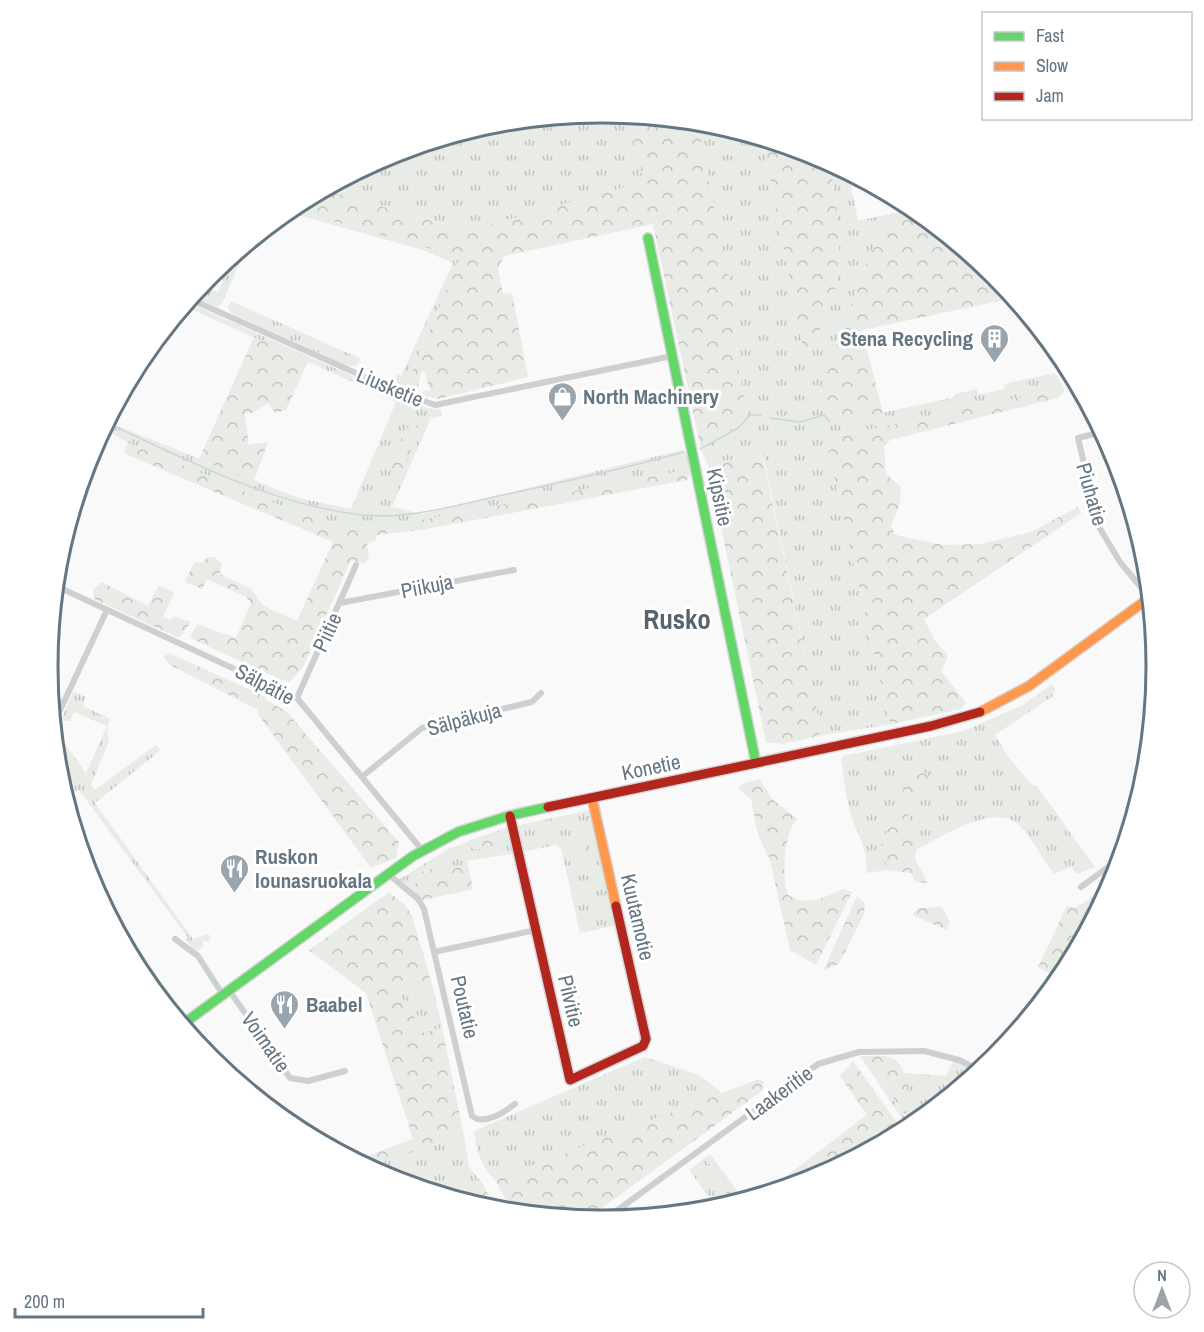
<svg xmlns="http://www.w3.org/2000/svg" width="1204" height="1332" font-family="'Archivo Narrow',sans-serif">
<defs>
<pattern id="grass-tufts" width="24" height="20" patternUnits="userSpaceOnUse" patternTransform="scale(1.5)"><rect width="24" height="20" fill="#e8ebe6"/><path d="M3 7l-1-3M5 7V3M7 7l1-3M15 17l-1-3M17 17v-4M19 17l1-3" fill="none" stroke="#c0c3c0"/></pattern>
<pattern id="forest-crowns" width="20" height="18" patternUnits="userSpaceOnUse" patternTransform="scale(1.5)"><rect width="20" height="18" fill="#e8ebe6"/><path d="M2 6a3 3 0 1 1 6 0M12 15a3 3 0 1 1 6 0" fill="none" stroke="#c0c3c0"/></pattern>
</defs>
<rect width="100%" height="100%" fill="#f9f9f9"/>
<path fill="url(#grass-tufts)" d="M 602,112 L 627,114 L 644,182 L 467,231 L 324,190 L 390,154 L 494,123 Z
M 697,121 L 762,138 L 805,357 C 844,295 843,232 829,162 L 848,172 L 858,221 L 889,214 L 864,269 L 817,401 L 824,405 L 839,405 L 842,421 L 952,398 L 955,394 L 977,389 L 978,395 L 1005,389 L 1004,384 L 1055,373 L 1064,388 L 833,437 L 828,450 L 889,720 L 892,724 L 818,736 L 821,731 L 763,454 L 708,465 L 701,450 L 748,417 L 737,361 L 734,305 Z
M 290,209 L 461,257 L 409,380 L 419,384 L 415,396 L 394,386 L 397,374 L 401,376 L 453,263 L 423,250 L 287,212 Z
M 248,243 L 222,304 L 217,307 L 192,296 L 202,285 L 218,292 L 231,261 L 228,260 Z
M 231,301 L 361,359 L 355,366 L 347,366 L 232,314 L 228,308 Z
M 187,302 L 366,382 L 368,389 L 184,306 Z
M 384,390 L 427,408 L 441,410 L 442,416 L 431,418 L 392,507 L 422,514 L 682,450 L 688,453 L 692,469 L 421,520 L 350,529 L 295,512 L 128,443 L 104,428 L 107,422 L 299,498 L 351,509 L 396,402 L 376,392 Z
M 1052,684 L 1055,689 L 1053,696 L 995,735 L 1006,754 L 1033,786 L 1036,785 L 1095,867 L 1077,874 L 1071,867 L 1054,874 C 1045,862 1027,829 1015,822 C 989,807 946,834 924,846 L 906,814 L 920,783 L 904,793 L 881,845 L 888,870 L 866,873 C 869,846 856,835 850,811 C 845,794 844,777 841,760 L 843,756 L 964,731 L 1021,706 Z
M 73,692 L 86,697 L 83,706 L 110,719 L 107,732 L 109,741 L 91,785 L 95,790 L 156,745 L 161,750 L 95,803 L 193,939 L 208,934 L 211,937 L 209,942 L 202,940 L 204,946 L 195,952 L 186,940 L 188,938 L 79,790 L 66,797 L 59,774 L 54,728 L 58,725 L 63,727 L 57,733 L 86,773 L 107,726 L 74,712 L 70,721 L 63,721 L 62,718 Z
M 590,810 L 619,925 L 580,933 L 561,848 L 556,845 L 521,852 L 515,826 Z
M 509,827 L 516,853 L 467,861 L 473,889 L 423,900 L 398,880 L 448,849 Z
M 432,984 L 442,1027 L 424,1034 L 398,993 Z
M 860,1056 L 865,1056 L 906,1117 L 906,1080 L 903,1073 L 946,1076 L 954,1061 L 977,1072 L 908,1127 Z
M 645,1057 L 699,1075 L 722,1093 L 495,1180 C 481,1166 476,1151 474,1131 Z
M 464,1136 L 469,1167 L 483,1184 L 449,1196 L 390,1178 L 368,1166 Z
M 710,1154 L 708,1161 L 732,1203 L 716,1207 L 689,1170 Z"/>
<path fill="url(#forest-crowns)" d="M 627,114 L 697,121 L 734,305 L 737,361 L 748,417 L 701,450 L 653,224 L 504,256 L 498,269 L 503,294 L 512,293 L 528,377 L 438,399 L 422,395 L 424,391 L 430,391 L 425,372 L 421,372 L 419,384 L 409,380 L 460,257 L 290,209 L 324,190 L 467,231 L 644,182 Z
M 762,138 L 814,154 L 829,162 C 838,206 846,266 830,308 C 823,325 813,342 805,358 Z
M 914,209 L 994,275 L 1013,298 L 862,330 L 883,413 L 842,421 L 839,405 L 824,405 L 817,401 L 864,269 L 889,214 Z
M 254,337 L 308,362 L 286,410 L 275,413 L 268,403 L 252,413 L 245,414 C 245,426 249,433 248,445 L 268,442 L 254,481 L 199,459 Z
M 1064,388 L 1064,392 L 1058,398 L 890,440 L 884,447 L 886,474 L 901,487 L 900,504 L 891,526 L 895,535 L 943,545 L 981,544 L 1031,532 L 1078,507 L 1081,513 L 924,619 L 934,639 L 948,656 L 941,671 L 966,703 L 961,709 L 892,724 L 889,720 L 828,450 L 833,437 Z
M 411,425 L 419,426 L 419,431 L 404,467 L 400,470 L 389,468 L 405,429 Z
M 128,443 L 295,512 L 351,529 L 421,520 L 692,469 L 687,480 L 421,530 L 377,535 L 375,541 L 367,544 L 369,556 L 365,564 L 351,560 L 303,667 L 290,682 L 279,679 L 190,638 L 197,624 L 236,638 L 251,603 L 246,597 L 207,579 L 202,589 L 185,582 L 194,562 L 201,563 L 208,557 L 214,557 L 222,563 L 220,574 L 251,589 L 264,606 L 297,621 L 333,542 L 130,456 L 124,451 Z
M 762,454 L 821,731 L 818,736 L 783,744 L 766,742 L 708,465 Z
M 102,582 L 148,606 L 159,585 L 174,593 L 163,617 L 171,620 L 174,616 L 191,622 L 179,638 L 94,599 L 93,589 Z
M 169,653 L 264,696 L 266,700 L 286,711 L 399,842 L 396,858 L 371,868 L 257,713 L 258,710 L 172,666 L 163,657 Z
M 920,766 L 929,777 L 920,783 L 906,814 L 924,846 L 916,850 L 915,859 L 928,883 L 915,882 L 911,873 L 888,870 L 881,845 L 904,793 L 900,783 Z
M 759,779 L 773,800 L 798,819 C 784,827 781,880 788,895 C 807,907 824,898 843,889 L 852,892 L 816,965 L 790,950 L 770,860 L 758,835 L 751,799 L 738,789 L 742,784 Z
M 504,829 L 504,843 C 493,848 478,853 468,846 L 470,840 Z
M 442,865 L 468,866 L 473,889 L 423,900 L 414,890 L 416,882 L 410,877 Z
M 389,892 L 406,906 L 412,916 L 432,984 L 399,993 L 424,1033 L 442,1027 L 464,1136 L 368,1166 L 356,1160 L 413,1139 L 366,993 L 309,950 Z
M 857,896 L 865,903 L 864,914 L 839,964 L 823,971 Z
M 1093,897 L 1100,904 L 1062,974 L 1059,978 L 1038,967 L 1067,906 L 1075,908 Z
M 942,907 L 950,922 L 946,930 L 912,915 L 919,908 Z
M 865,1056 C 872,1056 882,1055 889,1057 C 911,1063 906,1101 907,1118 Z
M 853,1061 L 903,1131 L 885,1140 L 878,1132 L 824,1173 L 764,1193 L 867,1115 L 840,1076 Z
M 759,1079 L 764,1082 L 762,1091 L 587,1219 L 509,1211 L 506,1200 L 495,1180 Z
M 710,1154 L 743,1199 L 732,1203 L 708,1161 Z
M 483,1184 L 495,1209 L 477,1204 L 475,1197 L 468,1202 L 449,1196 Z"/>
<path fill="#e8ebe6" d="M 584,839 L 588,859 L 574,862 L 570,842 Z"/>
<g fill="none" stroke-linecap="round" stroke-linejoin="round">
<path stroke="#ced6d9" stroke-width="1.5" d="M 770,418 L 800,422 L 824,415 L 829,421
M 107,423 C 186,459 266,502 354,514 C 402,521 450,507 498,496 C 560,483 622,469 684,452
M 700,449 L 738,428 L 750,415 L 761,415"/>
<defs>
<path id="fast" d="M 648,238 L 756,763
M 183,1024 L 413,856 L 458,832 L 508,816 L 548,807"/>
<path id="slow" d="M 980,712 L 1029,686 L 1149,598
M 592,798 L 616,906"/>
<path id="jam" d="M 548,807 L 931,726 L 980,712
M 510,816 L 570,1080 L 643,1046 L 646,1039 L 616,906"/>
</defs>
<use href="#fast" stroke="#d5d6d7" stroke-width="12"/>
<use href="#slow" stroke="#d5d6d7" stroke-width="12"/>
<use href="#jam" stroke="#d5d6d7" stroke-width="12"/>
<path stroke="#cecfd0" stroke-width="6" d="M 190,299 L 387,387 L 435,405 L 672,356
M 1102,432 L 1078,438 L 1099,527 L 1120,562 L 1149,597
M 56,586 L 297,698 L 422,850
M 340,603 L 514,570
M 297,698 L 356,565
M 54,723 L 107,610
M 363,776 L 422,728 L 532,702 L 541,693
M 388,874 L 418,899 L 424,909 L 472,1116 C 484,1126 504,1112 515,1104
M 1081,887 L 1119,859
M 175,939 L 198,956 L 223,995
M 434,952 L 536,930
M 229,990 L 290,1078 L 308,1081 L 345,1071
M 604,1220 L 818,1064 L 859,1052 L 924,1051 L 959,1060 L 979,1070"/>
<use href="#fast" stroke="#63d668" stroke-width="9"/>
<use href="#slow" stroke="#ff974d" stroke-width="9"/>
<use href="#jam" stroke="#b3261e" stroke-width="9"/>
</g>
<defs>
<symbol id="building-pin" viewBox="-11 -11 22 30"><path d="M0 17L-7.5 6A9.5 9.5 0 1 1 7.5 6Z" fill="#99a4ac" stroke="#fff"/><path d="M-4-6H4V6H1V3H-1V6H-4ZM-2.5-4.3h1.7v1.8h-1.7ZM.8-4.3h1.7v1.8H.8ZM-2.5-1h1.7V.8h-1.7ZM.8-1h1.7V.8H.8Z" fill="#fff"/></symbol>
<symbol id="shop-pin" viewBox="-11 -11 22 30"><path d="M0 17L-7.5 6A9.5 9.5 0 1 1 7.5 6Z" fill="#99a4ac" stroke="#fff"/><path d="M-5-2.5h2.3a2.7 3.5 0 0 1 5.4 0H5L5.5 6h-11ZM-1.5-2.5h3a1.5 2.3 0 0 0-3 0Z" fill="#fff"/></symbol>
<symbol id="restaurant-pin" viewBox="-11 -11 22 30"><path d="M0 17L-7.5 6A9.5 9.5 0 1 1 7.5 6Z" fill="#99a4ac" stroke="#fff"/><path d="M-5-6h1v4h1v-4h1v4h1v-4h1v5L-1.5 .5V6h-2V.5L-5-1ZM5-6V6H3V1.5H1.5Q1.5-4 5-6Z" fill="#fff"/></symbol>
</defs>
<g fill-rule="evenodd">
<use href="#building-pin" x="978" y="322" width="33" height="45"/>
<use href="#shop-pin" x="546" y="380" width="33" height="45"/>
<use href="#restaurant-pin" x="218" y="852" width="33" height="45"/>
<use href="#restaurant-pin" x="268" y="988" width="33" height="45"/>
</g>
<g text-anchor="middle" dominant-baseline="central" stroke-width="6" stroke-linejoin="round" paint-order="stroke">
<g font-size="21" font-weight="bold" fill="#657683" stroke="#fff" text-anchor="start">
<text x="973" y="338" text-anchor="end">Stena Recycling</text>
<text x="583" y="396">North Machinery</text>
<text x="255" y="856">Ruskon<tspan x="255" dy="24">lounasruokala</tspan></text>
<text x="306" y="1004">Baabel</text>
</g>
<g font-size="21" fill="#657683" stroke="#fff">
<text transform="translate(390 387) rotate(23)">Liusketie</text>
<text transform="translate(1092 494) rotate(74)">Piuhatie</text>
<text transform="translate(720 497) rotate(78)">Kipsitie</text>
<text transform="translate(427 586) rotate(-11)">Piikuja</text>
<text transform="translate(327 632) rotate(-65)">Piitie</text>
<text transform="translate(265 684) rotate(28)">Sälpätie</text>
<text transform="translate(464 719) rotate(-15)">Sälpäkuja</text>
<text transform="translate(651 767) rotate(-12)">Konetie</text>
<text transform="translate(638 917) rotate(77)">Kuutamotie</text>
<text transform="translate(571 1001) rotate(77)">Pilvitie</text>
<text transform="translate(465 1007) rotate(77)">Poutatie</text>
<text transform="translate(266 1042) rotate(55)">Voimatie</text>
<text transform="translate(779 1093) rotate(-36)">Laakeritie</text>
</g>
<g font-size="27" font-weight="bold" fill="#57646e" stroke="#fff">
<text x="677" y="619">Rusko</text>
</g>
</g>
<path d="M0 0H1204V1332H0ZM601 123H603A543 543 0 0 1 1146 666V667A543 543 0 0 1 603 1210H601A543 543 0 0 1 58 667V666A543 543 0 0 1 601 123Z" fill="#fff" fill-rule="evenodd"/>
<path fill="none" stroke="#657683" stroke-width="3" d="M601 123H603A543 543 0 0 1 1146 666V667A543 543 0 0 1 603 1210H601A543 543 0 0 1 58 667V666A543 543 0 0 1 601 123Z"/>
<rect x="982" y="12" width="210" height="108" fill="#ffffff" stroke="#c1c8cd" stroke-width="1.5"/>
<rect x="994" y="32" width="30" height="9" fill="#63d668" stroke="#c1c8cd" stroke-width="1.5"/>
<text x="1036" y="42" font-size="18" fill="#657683">Fast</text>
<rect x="994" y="62" width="30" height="9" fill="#ff974d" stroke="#c1c8cd" stroke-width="1.5"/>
<text x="1036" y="72" font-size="18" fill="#657683">Slow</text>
<rect x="994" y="92" width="30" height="9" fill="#b3261e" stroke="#c1c8cd" stroke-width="1.5"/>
<text x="1036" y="102" font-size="18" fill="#657683">Jam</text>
<g transform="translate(1162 1290)"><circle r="28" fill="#ffffff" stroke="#c1c8cd" stroke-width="1.5"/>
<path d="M0-4.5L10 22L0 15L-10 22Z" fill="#99a4ac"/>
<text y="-9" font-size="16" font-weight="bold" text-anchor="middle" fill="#657683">N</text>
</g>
<path d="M15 1308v9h188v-9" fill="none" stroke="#657683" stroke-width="3"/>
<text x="24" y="1308" font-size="18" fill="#657683" stroke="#ffffff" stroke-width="4.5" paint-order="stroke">200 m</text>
</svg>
